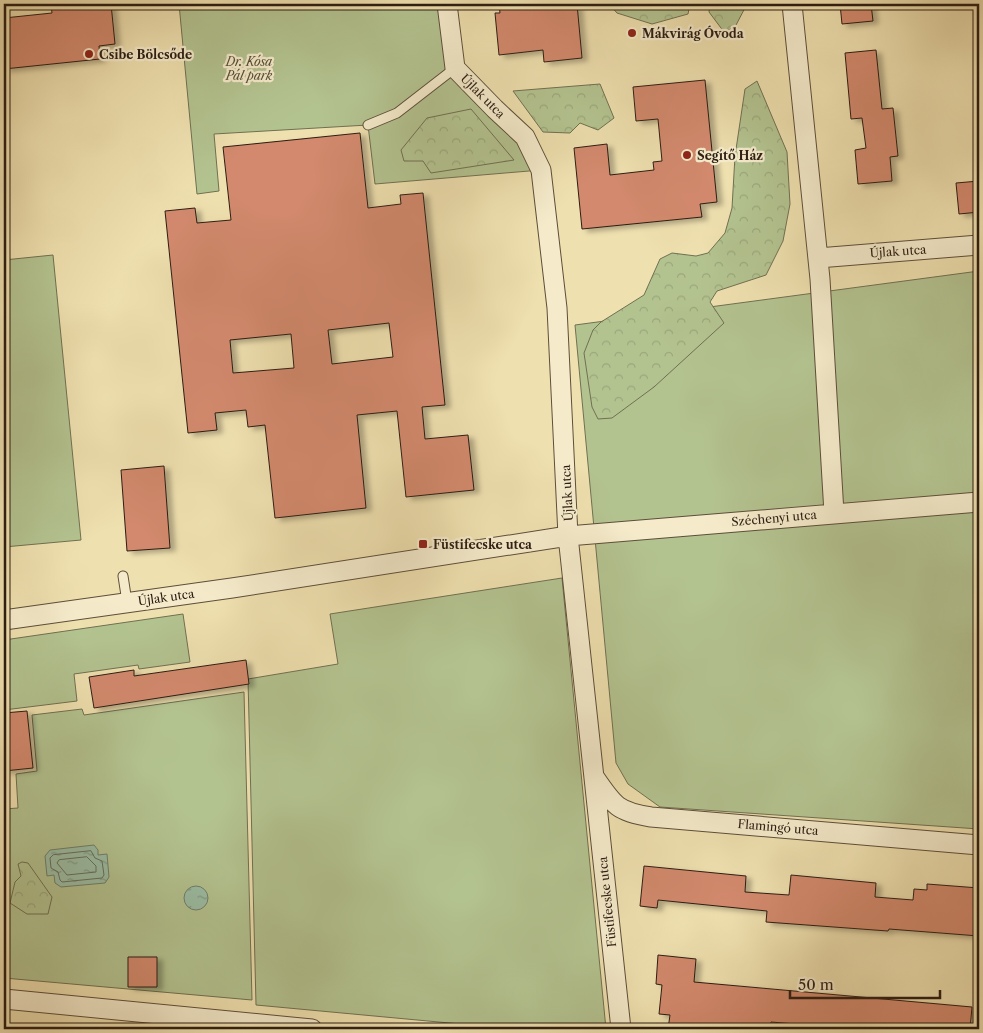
<svg xmlns="http://www.w3.org/2000/svg" width="983" height="1033" font-family="'Libre Caslon Text',serif">
<defs>
<pattern id="forest-crowns" width="20" height="18" patternUnits="userSpaceOnUse" patternTransform="scale(1.25)"><rect width="20" height="18" fill="#b3c390"/><path d="M2 6a3 3 0 1 1 6 0M12 15a3 3 0 1 1 6 0" fill="none" stroke="#9aa77b"/></pattern>
<pattern id="water-ripples" width="26" height="14" patternUnits="userSpaceOnUse" patternTransform="scale(1.25)"><rect width="26" height="14" fill="#9bbea5"/><path d="M2 4q2-2 4 0t4 0M15 11q2-2 4 0t4 0" fill="none" stroke="#7f9a85"/></pattern>
<filter id="shadow"><feDropShadow dx="5.5" dy="3" stdDeviation="2.5" flood-color="#0004"/></filter>
</defs>
<rect width="100%" height="100%" fill="#efe0af"/>
<filter id="stains"><feTurbulence type="fractalNoise" baseFrequency=".004" numOctaves="4"/><feColorMatrix values="0 0 0 0 .2 0 0 0 0 .09 0 0 0 0 .02 0 0 0 .5 -.17"/></filter>
<radialGradient id="worn" r=".72"><stop offset=".6" stop-color="#630" stop-opacity="0"/><stop offset="1" stop-color="#630" stop-opacity=".3"/></radialGradient>
<path fill="#b3c390" stroke="#707052" d="M 179,4 L 447,4 L 455,68 L 541,170 L 375,184 L 368,125 L 214,134 L 219,191 L 197,194 Z
M 53,255 L 81,540 L 4,547 L 4,260 Z
M 979,271 L 979,829 L 660,807 L 628,784 L 616,763 L 575,325 Z
M 562,578 L 606,1029 L 514,1029 L 256,1005 L 248,679 L 338,664 L 330,614 Z
M 183,614 L 190,662 L 139,669 L 138,665 L 74,674 L 77,701 L 4,710 L 4,640 Z
M 244,692 L 252,1000 L 4,978 L 4,809 L 18,808 L 16,774 L 37,771 L 32,715 L 82,709 L 84,715 Z"/>
<path fill="url(#forest-crowns)" stroke="#707052" d="M 609,4 L 690,4 L 688,14 L 652,24 L 617,13 Z
M 710,4 L 747,4 L 735,27 L 724,32 L 709,12 Z
M 757,81 L 787,152 L 790,204 L 783,241 L 766,275 L 717,291 L 710,302 L 724,323 L 654,387 L 612,418 L 598,419 L 592,407 L 584,353 L 593,330 L 601,322 L 644,295 L 660,259 L 672,253 L 696,256 L 708,253 L 725,233 L 732,208 L 735,156 L 745,89 Z
M 600,84 L 614,118 L 598,130 L 580,123 L 570,133 L 543,132 L 513,91 Z
M 471,109 L 514,160 L 431,173 L 423,161 L 404,161 L 401,150 L 427,118 Z
M 22,862 L 28,863 L 52,897 L 48,914 L 27,914 L 10,903 L 15,882 L 21,876 L 18,864 Z"/>
<path fill="url(#water-ripples)" stroke="#6f7e6b" d="M 94,845 L 98,850 L 98,855 L 107,854 L 109,877 L 105,883 L 61,887 L 55,883 L 54,875 L 47,876 L 45,856 L 50,850 Z
M184 898a12 12 0 1 1 24 0a12 12 0 1 1-24 0Z"/>
<g fill="none" stroke-linecap="round" stroke-linejoin="round">
<path stroke="#646e5c" stroke-width="1" d="M 91,851 L 95,858 L 102,861 L 104,875 L 102,878 L 62,882 L 60,880 L 58,872 L 51,868 L 50,858 L 53,855 Z
M 87,857 L 96,866 L 96,872 L 67,875 L 57,863 L 59,860 Z"/>
</g>
<path fill="#d2896d" stroke="#2c1d13" fill-rule="evenodd" filter="url(#shadow)" d="M 59,4 L 111,4 L 115,44 L 99,46 L 100,59 L 4,69 L 4,18 L 52,13 L 51,5 Z
M 499,4 L 577,4 L 582,58 L 544,62 L 543,50 L 499,55 L 495,13 L 500,13 Z
M 840,4 L 871,4 L 873,21 L 842,24 Z
M 876,50 L 882,109 L 893,108 L 898,156 L 890,157 L 892,181 L 858,184 L 855,150 L 866,148 L 862,118 L 851,119 L 845,53 Z
M 705,80 L 717,202 L 700,204 L 702,217 L 582,229 L 574,148 L 607,144 L 610,175 L 654,170 L 653,162 L 662,161 L 658,119 L 636,121 L 633,87 Z
M 360,133 L 368,208 L 401,204 L 400,195 L 423,193 L 445,405 L 422,407 L 425,439 L 468,435 L 474,490 L 406,497 L 397,411 L 357,415 L 366,508 L 275,518 L 265,425 L 248,427 L 246,410 L 215,413 L 217,430 L 188,433 L 165,211 L 195,208 L 197,223 L 231,220 L 223,147 ZM 389,323 L 393,357 L 332,364 L 328,330 ZM 291,334 L 294,368 L 233,373 L 230,340 Z
M 979,181 L 979,212 L 959,214 L 956,183 Z
M 164,466 L 170,548 L 127,551 L 121,470 Z
M 246,660 L 249,684 L 94,708 L 89,677 L 134,670 L 134,676 Z
M 27,711 L 33,768 L 4,771 L 4,713 Z
M 644,866 L 746,876 L 745,892 L 789,895 L 791,875 L 876,883 L 875,897 L 913,900 L 914,889 L 927,890 L 927,884 L 979,888 L 979,936 L 889,929 L 888,931 L 766,922 L 767,911 L 658,900 L 657,908 L 640,906 Z
M 658,955 L 696,959 L 694,982 L 972,1007 L 970,1029 L 856,1029 L 771,1022 L 770,1029 L 668,1029 L 670,1015 L 659,1014 L 662,985 L 656,984 Z
M 128,957 L 157,957 L 157,987 L 128,987 Z"/>
<g fill="none" stroke-linecap="round" stroke-linejoin="round">
<defs>
<path id="lane" d="M 368,125 L 397,113 L 455,68
M 123,576 L 127,602"/>
<path id="street" d="M 447,4 L 455,68 L 495,109 L 525,137 L 541,170 L 557,308 L 568,536 L 621,1029
M 792,4 L 820,279 L 834,513
M 818,258 L 979,245
M 4,620 L 232,588 L 568,536 L 979,502
M 595,778 C 614,806 618,812 651,817 L 979,845
M 4,999 L 312,1029"/>
</defs>
<use href="#lane" stroke="#5d4e3a" stroke-width="11"/>
<use href="#street" stroke="#5d4e3a" stroke-width="21"/>
<use href="#lane" stroke="#f5ebcb" stroke-width="9"/>
<use href="#street" stroke="#f5ebcb" stroke-width="19"/>
</g>
<g fill="#8f2418" stroke="#f5ebcb" stroke-width="2">
<circle cx="632" cy="33" r="5"/>
<circle cx="89" cy="54" r="5"/>
<circle cx="687" cy="155" r="5"/>
<rect x="418" y="539" width="10" height="10" rx="2.5"/>
</g>
<g text-anchor="middle" dominant-baseline="central" stroke-width="4.5" stroke-linejoin="round" paint-order="stroke">
<g font-size="12" font-weight="bold" fill="#2c1d13" stroke="#f5ebcb" text-anchor="start">
<text x="642" y="33">Mákvirág Óvoda</text>
<text x="99" y="54">Csibe Bölcsőde</text>
<text x="697" y="155">Segítő Ház</text>
<text x="433" y="544">Füstifecske utca</text>
</g>
<g font-size="12" font-style="italic" fill="#544f38" stroke="#f5ebcb">
<text x="249" y="61">Dr. Kósa<tspan x="249" dy="14">Pál park</tspan></text>
</g>
<g font-size="12" fill="#2c1d13" stroke="#f5ebcb">
<text transform="translate(483 96) rotate(45)">Újlak utca</text>
<text transform="translate(898 251) rotate(-4)">Újlak utca</text>
<text transform="translate(567 493) rotate(-93)">Újlak utca</text>
<text transform="translate(774 518) rotate(-5)">Széchenyi utca</text>
<text transform="translate(166 597) rotate(-8)">Újlak utca</text>
<text transform="translate(778 827) rotate(5)">Flamingó utca</text>
<text transform="translate(607 902) rotate(-96)">Füstifecske utca</text>
</g>
</g>
<rect width="983" height="1033" fill="none" stroke="#efe0af" stroke-width="20"/>
<rect x="5" y="5" width="973" height="1023" fill="none" stroke="#2c1d13" stroke-width="2.5"/>
<rect x="10" y="10" width="963" height="1013" fill="none" stroke="#2c1d13"/>
<path d="M790 990v8h150v-8" fill="none" stroke="#2c1d13" stroke-width="2.5"/>
<text x="798" y="990" font-size="15" fill="#2c1d13" stroke="#f5ebcb" stroke-width="4" paint-order="stroke">50 m</text>
<rect width="100%" height="100%" filter="url(#stains)"/>
<rect width="100%" height="100%" fill="url(#worn)"/>
</svg>
